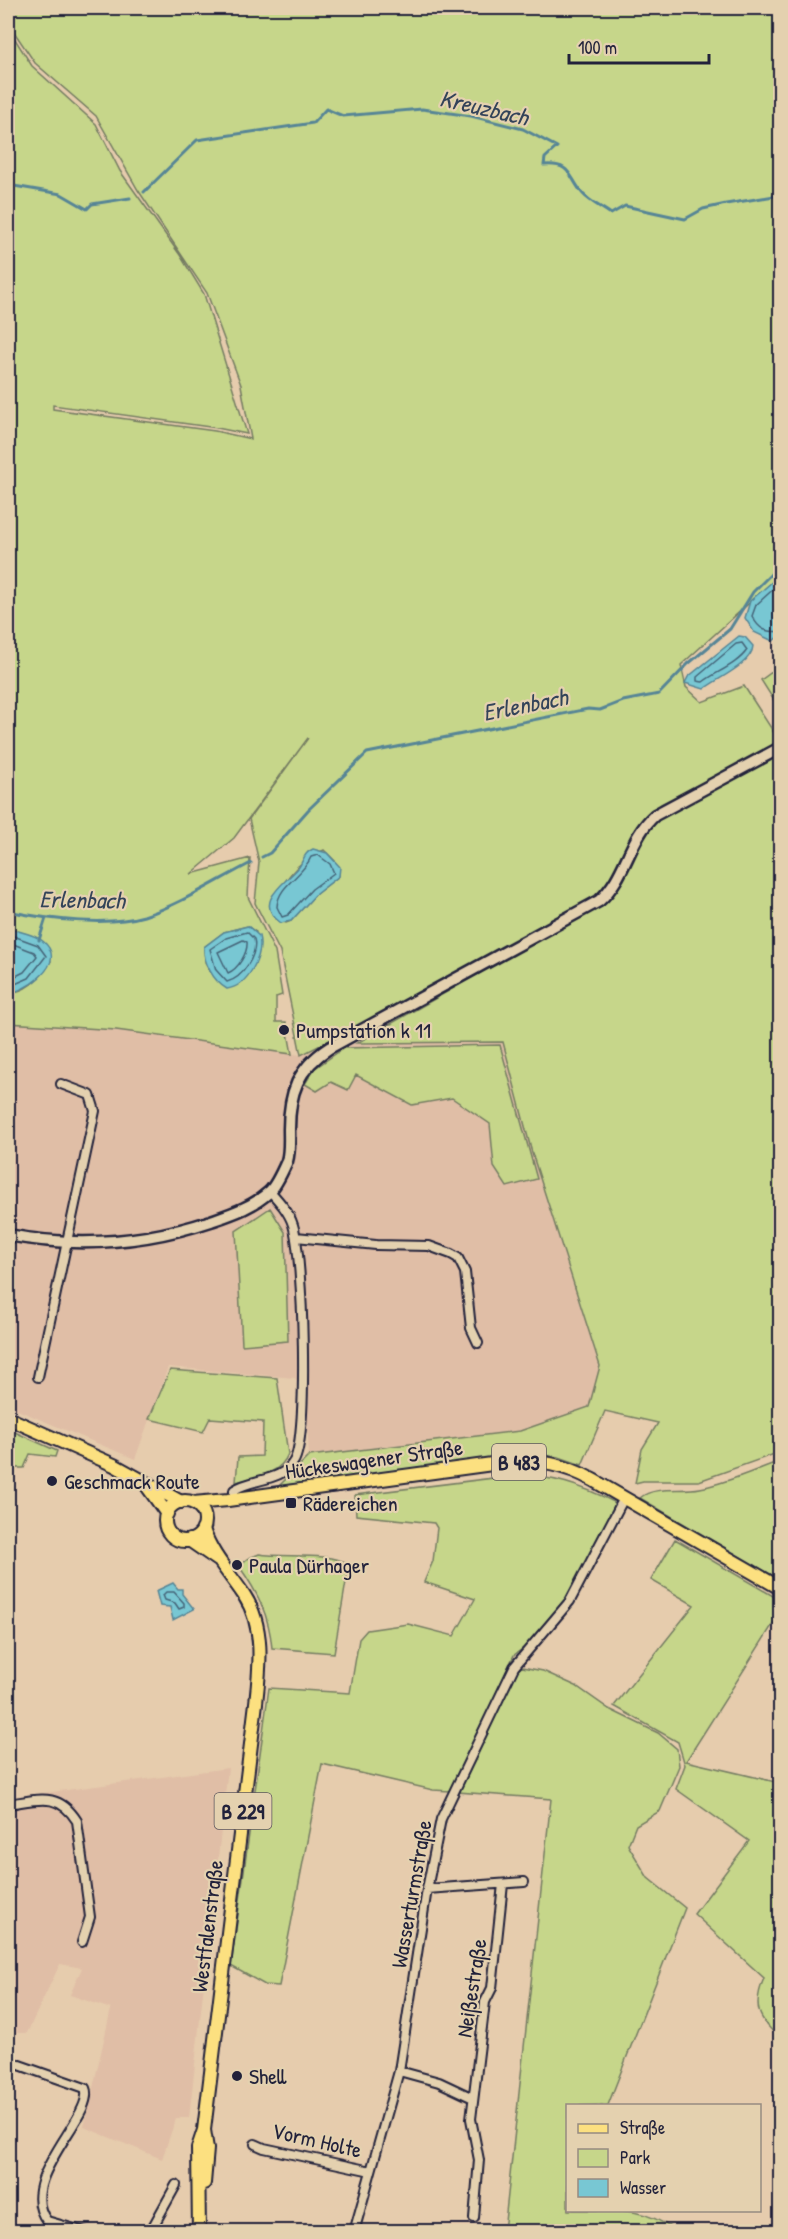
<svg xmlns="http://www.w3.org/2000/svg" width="788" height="2239" font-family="'Patrick Hand',sans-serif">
<rect width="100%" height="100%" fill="#e6ccad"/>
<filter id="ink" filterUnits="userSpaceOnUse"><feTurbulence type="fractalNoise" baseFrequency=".0167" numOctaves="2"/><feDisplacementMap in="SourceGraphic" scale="12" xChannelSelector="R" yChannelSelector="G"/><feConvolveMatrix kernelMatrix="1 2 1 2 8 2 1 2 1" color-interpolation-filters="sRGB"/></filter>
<g filter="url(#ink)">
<path fill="#e0bea6" d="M 8,1023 L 116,1030 L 301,1055 L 329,1044 L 503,1041 L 532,1153 L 600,1367 L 589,1407 L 520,1431 L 309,1456 L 306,1396 L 295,1378 L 168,1367 L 135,1459 L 8,1406 Z
M 228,1768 L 189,2118 L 176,2118 L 162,2159 L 84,2127 L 111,2009 L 70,1995 L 82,1968 L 60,1964 L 27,2033 L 8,2033 L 8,1798 Z"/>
<path fill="#c6d68a" stroke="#747c62" stroke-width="1.5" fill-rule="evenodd" d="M 8,8 L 780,8 L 780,575 L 681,665 L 686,687 L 702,702 L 744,686 L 780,742 L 661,804 L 648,815 L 633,835 L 615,879 L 595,898 L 390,1010 L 301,1055 L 280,952 L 255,903 L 259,862 L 249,819 L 308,738 L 234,838 L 191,874 L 250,858 L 248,897 L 275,952 L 282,995 L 276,997 L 276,1022 L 286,1022 L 292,1054 L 116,1030 L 8,1023 L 8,993 C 27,992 41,977 51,961 L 26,934 L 8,928 L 8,28 L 32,66 L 96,124 L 120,171 L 180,255 L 204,294 L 247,434 L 217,428 L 53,405 L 53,409 L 215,431 L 251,439 L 241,385 L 207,293 L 138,190 L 96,116 L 35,63 L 8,23 ZM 324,850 L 335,861 L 339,876 L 316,894 L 291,921 L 286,923 L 275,919 L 271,908 C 283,881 295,862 324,850 ZM 247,926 L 256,932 L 211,973 L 205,962 L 204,947 L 224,932 Z
M 780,666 L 780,710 L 761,680 Z
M 780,754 L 780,1452 L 699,1481 L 643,1481 L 635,1483 L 642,1449 L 658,1423 L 605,1411 L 582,1465 L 559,1457 L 526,1453 L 279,1486 L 309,1456 L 520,1431 L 589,1407 L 600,1366 L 532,1153 L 503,1042 L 357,1043 L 602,904 L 615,892 L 653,824 L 669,811 L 728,783 Z
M 500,1045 L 537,1179 L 507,1187 L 494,1167 L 490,1124 L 452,1098 L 412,1105 L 356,1075 L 348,1090 L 331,1082 L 317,1091 L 305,1084 L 314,1069 L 344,1048 Z
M 270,1208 L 285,1232 L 288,1341 L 242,1345 L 236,1231 Z
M 170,1370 L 277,1378 L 288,1454 C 280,1475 255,1477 236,1482 L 238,1457 L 262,1456 L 263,1422 L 210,1418 L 203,1432 L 149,1419 Z
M 8,1429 L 57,1451 L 55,1457 L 30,1454 L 24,1468 L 8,1468 Z
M 780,1461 L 780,1580 L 640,1498 C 655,1485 682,1492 700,1488 C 727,1483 755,1470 780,1461 Z
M 518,1475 C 553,1476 583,1486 614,1502 C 615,1523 564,1605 549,1624 C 539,1636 527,1646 514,1655 L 450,1791 L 433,1790 L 322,1764 L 279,1986 L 265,1985 L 231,1966 L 269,1688 L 350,1693 L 359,1639 L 367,1630 L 408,1624 L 454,1636 L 475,1599 L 424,1582 L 433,1561 L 437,1528 L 434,1523 L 356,1515 L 355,1495 Z
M 675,1539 L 780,1600 L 780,1613 L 686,1761 L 780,1783 L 780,2038 C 758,2019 752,2007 764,1978 L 694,1914 L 749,1841 L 676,1789 L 685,1765 L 678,1742 L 614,1706 L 694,1605 L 651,1580 Z
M 259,1554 C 285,1558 327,1552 349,1564 L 334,1653 L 272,1648 C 269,1615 258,1593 239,1566 L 247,1559 Z
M 522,1667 L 543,1671 L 576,1686 L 609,1709 L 658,1733 L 677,1749 L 679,1766 L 660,1811 L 636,1825 L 628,1845 L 648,1878 L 685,1908 L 608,2105 L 568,2106 L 568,2210 C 611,2211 640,2204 676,2231 L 504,2231 L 551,1799 L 458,1792 L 517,1669 Z"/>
<path fill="#78c7d3" stroke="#568596" stroke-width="1.5" d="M 780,575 L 780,635 L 773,641 L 754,632 L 745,618 L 750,601 Z
M 739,636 L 745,637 L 753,646 C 752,664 718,678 704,689 L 685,683 L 688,677 Z
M 313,849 L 327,853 L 340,867 L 339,876 L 316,894 L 291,921 L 281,923 C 251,902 287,882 299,867 C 304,859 304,853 313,849 Z
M 248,926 L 259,936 C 264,955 248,986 227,989 C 213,981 203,962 204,947 L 224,932 Z
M 8,928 C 20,932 42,935 49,948 C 61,968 24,992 8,993 Z
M 173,1583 L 178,1589 L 182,1589 L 182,1594 L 194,1609 L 173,1620 L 170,1607 L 160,1606 L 156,1591 Z"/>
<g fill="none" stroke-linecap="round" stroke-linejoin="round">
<path stroke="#446478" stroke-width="1.5" d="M 780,583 L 756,605 L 752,616 C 759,630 767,633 780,631
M 742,643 L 747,650 C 738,664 716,672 703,682 L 697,681 L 697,677 L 736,644 Z
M 318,855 L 330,864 L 334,873 L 312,889 L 288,915 L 282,917 L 277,907 C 278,885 303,876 311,857 Z
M 247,932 L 254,939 C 258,954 243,978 227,982 L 216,970 L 210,949 L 226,938 Z
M 8,934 L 38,945 L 46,956 L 29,978 L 8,987
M 243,940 L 247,942 C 248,953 238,969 228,973 L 218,952 Z
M 8,942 L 34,952 L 37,956 L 24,972 L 8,980
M 166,1592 L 174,1592 L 184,1603 L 184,1607 L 179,1609 L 175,1603 L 165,1600 L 163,1595 Z"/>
<path stroke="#568596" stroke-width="3" d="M 8,185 L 61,194 L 87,209 L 92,204 L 130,198
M 144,192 L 197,140 L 313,123 L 326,109 L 343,116 L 422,109 L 471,116 L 523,129 L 557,147 L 545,158 L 544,165 C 572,163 568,176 583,194 C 590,202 603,208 611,214 L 625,206 L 685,219 L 703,209 L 726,204 L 780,195
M 262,857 L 270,853 L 308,810 L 367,753 L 588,709 L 600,710 L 623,701 L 659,694 L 688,664 L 730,629 L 753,592 L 780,565
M 8,911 C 45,919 107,927 144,916 C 181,904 216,881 251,863
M 39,940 L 46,918"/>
<defs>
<path id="street" d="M 296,1237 L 376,1245 L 429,1246 L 451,1254 L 458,1258 L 465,1272 L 471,1328 L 478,1343
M 38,1377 L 95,1111 L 90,1095 L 61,1084
M 234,1499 L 234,1490 C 252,1478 282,1482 294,1461 C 309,1435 303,1256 293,1225 C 289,1212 279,1201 270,1191
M 8,1804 C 38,1800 58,1791 77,1821 L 90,1917 L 82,1942
M 427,1889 L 524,1882
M 8,2061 L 85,2088 C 97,2114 14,2180 47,2221 L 85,2232
M 399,2071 L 439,2082 L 473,2098
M 255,2144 L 264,2148 L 371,2171
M 474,2218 L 479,2160 L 471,2119 L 485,2002 L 492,1988 L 503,1884
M 150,2232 L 176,2185
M 354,2232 L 399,2071 L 427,1889 L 441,1819 L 514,1667 L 570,1601 L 624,1498"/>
<path id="secondary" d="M 8,1235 C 76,1248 145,1243 211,1221 C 231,1214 253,1207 269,1192 C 276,1186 283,1170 287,1161 C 290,1151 289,1139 289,1129 C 289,1093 298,1068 329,1048 L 599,901 C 627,876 628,839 655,815 L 780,748"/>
<path id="primary" d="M 8,1418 L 114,1465 L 181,1502
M 147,1486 L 167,1514
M165 1521a20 20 0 1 1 40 0a20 20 0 1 1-40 0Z
M 193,1503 L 228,1500 L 507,1462 C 540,1460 564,1464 593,1480 L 780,1588
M 189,1540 L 218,1560
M 204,2183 L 207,2149 L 204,2130
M 199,2232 L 198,2148 L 204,2130 L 256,1703 C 260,1667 265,1627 244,1595 C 230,1574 211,1554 203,1529"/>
</defs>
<use href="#street" stroke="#22223b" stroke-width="12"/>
<use href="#secondary" stroke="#22223b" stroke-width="15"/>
<use href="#primary" stroke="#22223b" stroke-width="16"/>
<use href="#street" stroke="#e4d1af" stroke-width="8"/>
<use href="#secondary" stroke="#e4d1af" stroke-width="10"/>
<use href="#primary" stroke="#fce080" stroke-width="12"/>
</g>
</g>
<g fill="#22223b" stroke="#e4d1af" stroke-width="2">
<circle cx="284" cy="1030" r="6"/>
<circle cx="52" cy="1481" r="6"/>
<rect x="285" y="1497" width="12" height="12" rx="3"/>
<circle cx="237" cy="1565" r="6"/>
<circle cx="237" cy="2076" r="6"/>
</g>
<g text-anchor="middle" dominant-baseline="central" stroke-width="4.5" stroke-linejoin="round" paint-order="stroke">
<g fill="#e4d1af" stroke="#5c565e" stroke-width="1.5">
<rect x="492" y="1444" width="54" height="36" rx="4.5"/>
<rect x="214.5" y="1793" width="57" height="36" rx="4.5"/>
</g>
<g font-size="21" font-weight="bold" fill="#22223b">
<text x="519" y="1462">B 483</text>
<text x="243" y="1811">B 229</text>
</g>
<g font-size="22" fill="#22223b" stroke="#e4d1af" text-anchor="start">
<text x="296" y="1030">Pumpstation k 11</text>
<text x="64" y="1481">Geschmack Route</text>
<text x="303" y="1503">Rädereichen</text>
<text x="249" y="1565">Paula Dürhager</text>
<text x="249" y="2076">Shell</text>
</g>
<g font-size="22" fill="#22223b" stroke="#e4d1af">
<text transform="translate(374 1459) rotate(-8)">Hückeswagener Straße</text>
<text transform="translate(411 1894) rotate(-80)">Wasserturmstraße</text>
<text transform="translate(207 1926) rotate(-83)">Westfalenstraße</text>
<text transform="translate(471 1988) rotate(-81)">Neißestraße</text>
<text transform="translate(317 2140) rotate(13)">Vorm Holte</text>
</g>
<g font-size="24" font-style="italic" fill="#334359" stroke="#e4d1af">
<text transform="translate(484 107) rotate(13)">Kreuzbach</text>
<text transform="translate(525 704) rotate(-11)">Erlenbach</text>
<text transform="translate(82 899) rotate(1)">Erlenbach</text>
</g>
</g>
<rect width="788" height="2239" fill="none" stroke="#e4d1af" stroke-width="30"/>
<rect x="15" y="15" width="758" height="2209" fill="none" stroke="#22223b" stroke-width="2" filter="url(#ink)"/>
<rect x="566" y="2104" width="195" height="108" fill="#e4d1af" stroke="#968b81" stroke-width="1.5"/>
<rect x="578" y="2124" width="30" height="9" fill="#fce080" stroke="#968b81" stroke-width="1.5"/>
<text x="620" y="2134" font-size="18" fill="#22223b">Straße</text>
<rect x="578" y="2149" width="30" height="18" fill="#c6d68a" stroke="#968b81" stroke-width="1.5"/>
<text x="620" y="2164" font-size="18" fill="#22223b">Park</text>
<rect x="578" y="2179" width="30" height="18" fill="#78c7d3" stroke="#968b81" stroke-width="1.5"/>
<text x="620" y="2194" font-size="18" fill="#22223b">Wasser</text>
<path d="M569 54v9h140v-9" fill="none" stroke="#22223b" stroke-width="3"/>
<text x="578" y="54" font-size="18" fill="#22223b" stroke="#e4d1af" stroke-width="4.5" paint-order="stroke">100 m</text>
</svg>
